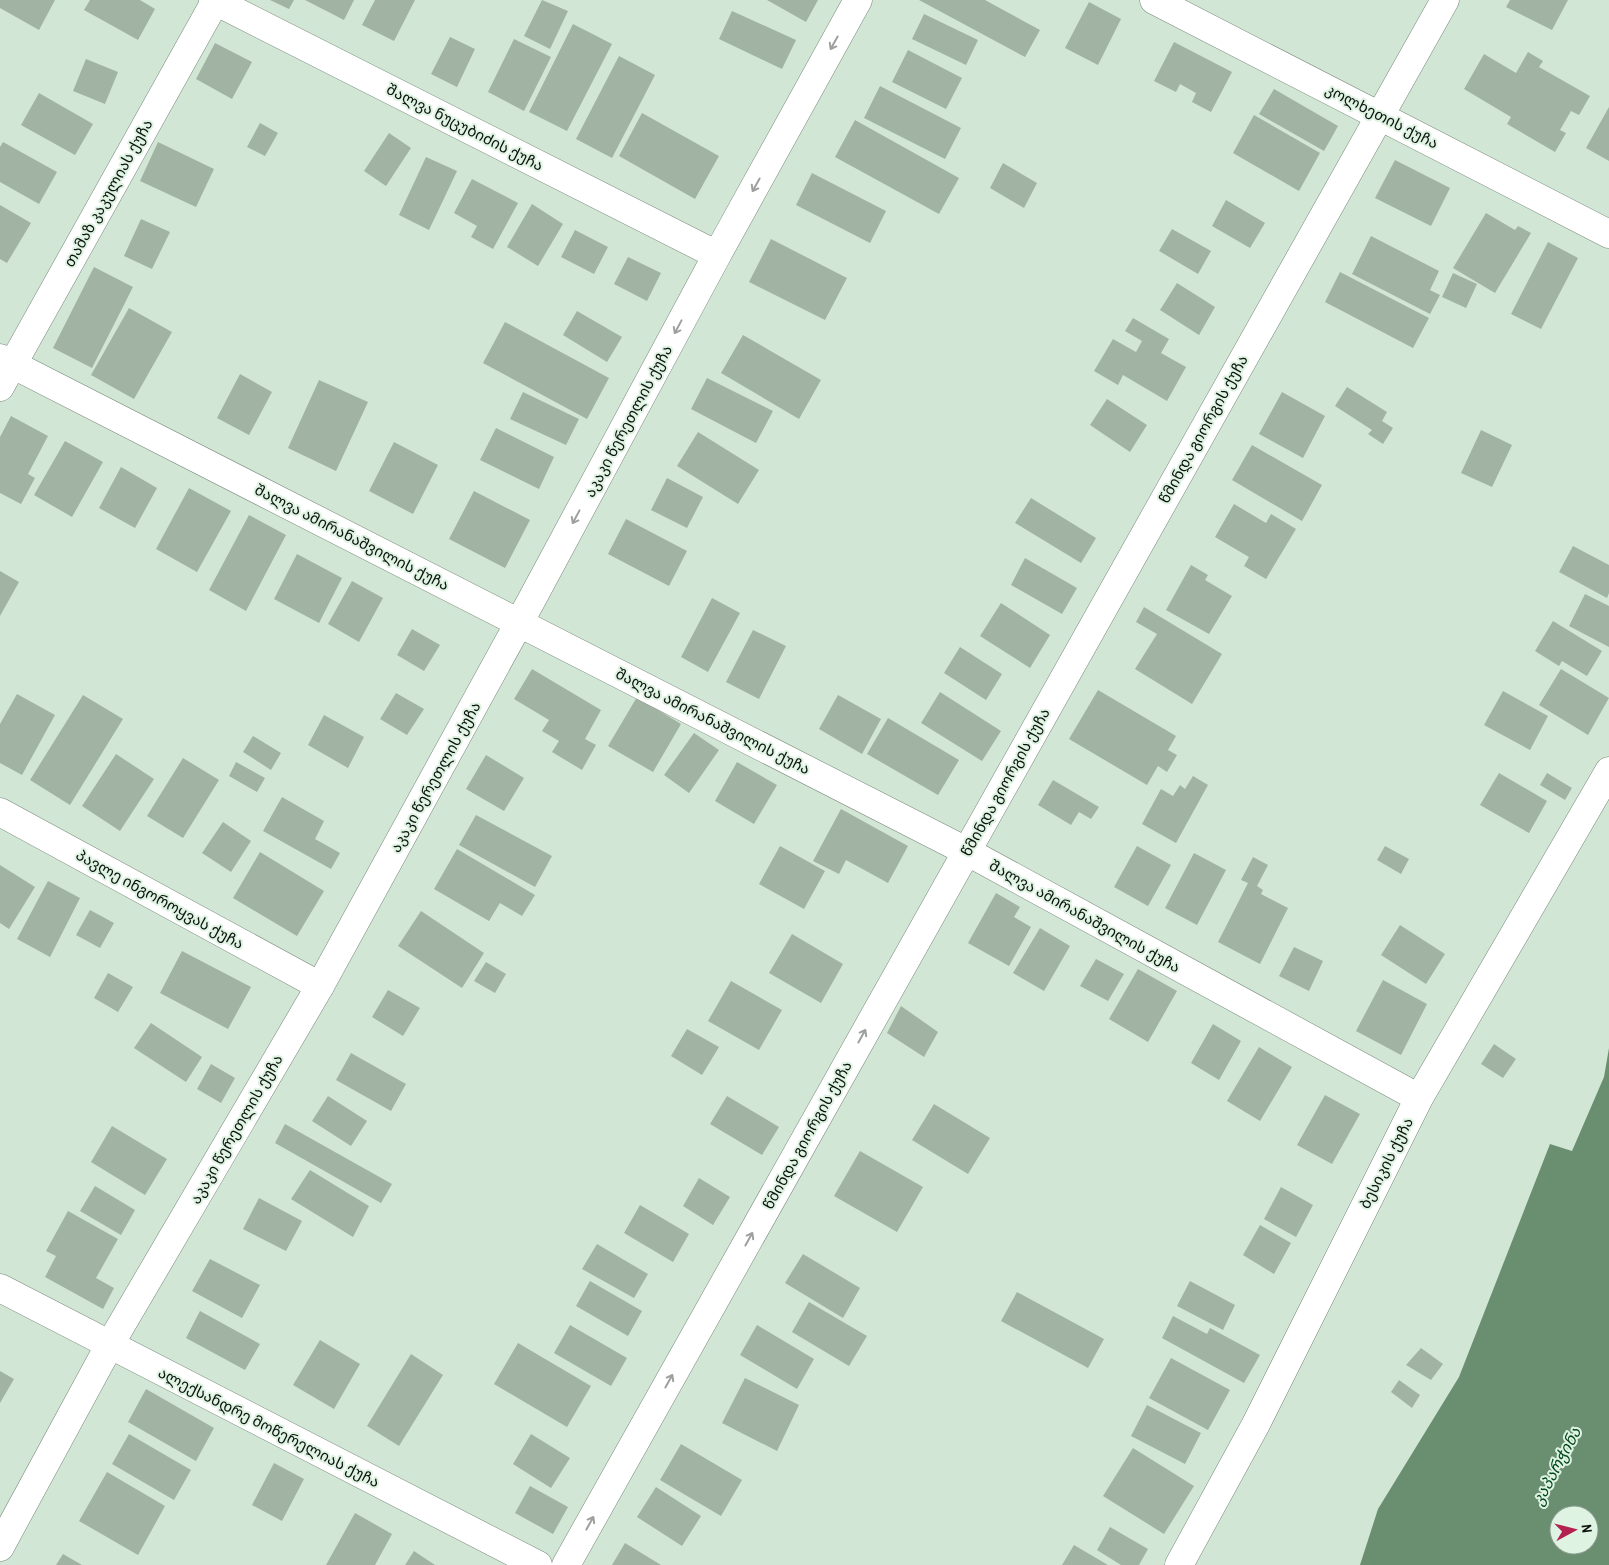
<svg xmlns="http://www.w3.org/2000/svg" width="1609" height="1565" font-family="'Archivo Narrow','Noto Sans Georgian',sans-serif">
<rect width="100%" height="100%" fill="#d2e6d5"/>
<path fill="#698f70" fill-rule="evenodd" d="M 1609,1048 L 1609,1565 L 1360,1565 L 1378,1509 L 1459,1377 L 1550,1144 L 1572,1151 L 1604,1077 ZM 1559,1515 L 1589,1515 L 1589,1545 L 1559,1545 Z"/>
<path fill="#a1b4a4" d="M 0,0 L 55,0 L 39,30 L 0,8 Z
M 90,0 L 140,0 L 155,9 L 138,40 L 84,10 Z
M 270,0 L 294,0 L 289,9 Z
M 305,0 L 354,0 L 344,20 Z
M 375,0 L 415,0 L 394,41 L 362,25 Z
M 542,0 L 568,11 L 550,49 L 524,36 Z
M 767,0 L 818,0 L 806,22 Z
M 919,0 L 985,0 L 1040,30 L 1025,57 Z
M 1510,0 L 1568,0 L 1552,30 L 1506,7 Z
M 1089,2 L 1121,19 L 1098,65 L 1065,48 Z
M 732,11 L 796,40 L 782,69 L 719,39 Z
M 924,14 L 978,40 L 966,65 L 912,39 Z
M 573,24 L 612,44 L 567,131 L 529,112 Z
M 450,37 L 475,49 L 457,87 L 431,74 Z
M 514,39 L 551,57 L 524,111 L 488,92 Z
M 1174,42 L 1232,72 L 1211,112 L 1192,102 L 1196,93 L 1180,84 L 1176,92 L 1154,81 Z
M 215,43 L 252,62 L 232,99 L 196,79 Z
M 908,50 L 962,78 L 946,109 L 892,82 Z
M 1528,52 L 1543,61 L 1539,67 L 1590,96 L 1579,115 L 1571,111 L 1560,130 L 1566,133 L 1555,152 L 1507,124 L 1511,117 L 1464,89 L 1484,54 L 1516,73 Z
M 619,56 L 655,75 L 612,158 L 576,139 Z
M 86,59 L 118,72 L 105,104 L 73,91 Z
M 880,86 L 961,128 L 945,159 L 864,118 Z
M 1274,89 L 1338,126 L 1324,151 L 1259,114 Z
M 39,93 L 93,124 L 75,155 L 21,125 Z
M 1609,107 L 1609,161 L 1586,148 Z
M 642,113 L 719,156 L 695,199 L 619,156 Z
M 1254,115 L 1320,153 L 1299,191 L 1233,153 Z
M 855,120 L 959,178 L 939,214 L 835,157 Z
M 260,123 L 278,133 L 265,156 L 247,147 Z
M 389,133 L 411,148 L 386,186 L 364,171 Z
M 3,142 L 57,172 L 39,204 L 0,182 L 0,147 Z
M 158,142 L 214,169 L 196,207 L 140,181 Z
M 426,157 L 457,171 L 429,230 L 399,215 Z
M 1395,160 L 1450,188 L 1431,226 L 1375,198 Z
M 1003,163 L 1037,183 L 1024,208 L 990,188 Z
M 812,173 L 886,211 L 870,243 L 796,205 Z
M 472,179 L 518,203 L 493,249 L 471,237 L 477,226 L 454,213 Z
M 1226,200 L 1265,223 L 1250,248 L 1212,226 Z
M 532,204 L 563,224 L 538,266 L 507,247 Z
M 0,205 L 31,223 L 7,263 L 0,259 Z
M 1486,213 L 1515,230 L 1518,226 L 1531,233 L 1495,293 L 1453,268 Z
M 141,219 L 170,232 L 152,269 L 124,256 Z
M 1172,229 L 1211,251 L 1198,274 L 1159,251 Z
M 575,230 L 608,247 L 594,274 L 561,257 Z
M 1371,236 L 1439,271 L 1430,290 L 1440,295 L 1430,314 L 1352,274 Z
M 771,239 L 847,278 L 825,320 L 749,282 Z
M 1548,242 L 1578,258 L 1541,329 L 1511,314 Z
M 628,257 L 661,273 L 647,301 L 614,284 Z
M 94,267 L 133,287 L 92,368 L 53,348 Z
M 1340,272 L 1429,318 L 1413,348 L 1325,302 Z
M 1453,273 L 1477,284 L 1466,308 L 1442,297 Z
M 1177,283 L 1215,307 L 1199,335 L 1160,310 Z
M 129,308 L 172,332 L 134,399 L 91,375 Z
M 577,311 L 622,337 L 607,362 L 563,335 Z
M 1133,318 L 1169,339 L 1161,353 L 1186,367 L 1167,401 L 1123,375 L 1118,385 L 1094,371 L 1113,339 L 1136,352 L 1142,341 L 1125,331 Z
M 505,322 L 609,378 L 587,419 L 483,363 Z
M 743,335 L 821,380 L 799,419 L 721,373 Z
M 240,374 L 272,392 L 249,435 L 217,418 Z
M 707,378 L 773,411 L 756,443 L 691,409 Z
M 319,380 L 368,402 L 336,471 L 288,448 Z
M 1347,387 L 1387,412 L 1382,421 L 1393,428 L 1383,444 L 1368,434 L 1372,430 L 1335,406 Z
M 523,392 L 579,419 L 566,445 L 510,419 Z
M 1282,392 L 1325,416 L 1303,458 L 1259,434 Z
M 1107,399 L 1147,425 L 1130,452 L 1090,425 Z
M 11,416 L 48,436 L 28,474 L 35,478 L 21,504 L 0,493 L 0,437 Z
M 496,428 L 554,457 L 539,489 L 480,460 Z
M 1481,430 L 1512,445 L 1492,487 L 1461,473 Z
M 698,432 L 759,470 L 738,504 L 677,466 Z
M 65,441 L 103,462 L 72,517 L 34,495 Z
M 394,442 L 438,465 L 413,514 L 369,491 Z
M 1252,445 L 1322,485 L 1302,521 L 1232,480 Z
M 121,467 L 157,488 L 135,528 L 99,508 Z
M 667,478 L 703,497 L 687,528 L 651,510 Z
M 189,488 L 231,511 L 197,572 L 156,549 Z
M 474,491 L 530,520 L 505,568 L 449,539 Z
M 1031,498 L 1096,538 L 1081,563 L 1015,523 Z
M 1234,504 L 1266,523 L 1271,514 L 1296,529 L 1266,579 L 1244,566 L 1249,557 L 1215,537 Z
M 249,515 L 286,535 L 246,611 L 209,590 Z
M 626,519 L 687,551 L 669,586 L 608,554 Z
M 1573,546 L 1609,565 L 1609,593 L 1607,598 L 1559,572 Z
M 297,554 L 342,578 L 319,623 L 274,599 Z
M 1025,558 L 1077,588 L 1062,614 L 1011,585 Z
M 1191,565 L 1208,575 L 1205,580 L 1232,596 L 1209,634 L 1166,610 Z
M 0,571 L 19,582 L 0,616 Z
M 352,581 L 383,598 L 359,642 L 328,624 Z
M 1585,594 L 1609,606 L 1609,647 L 1569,626 Z
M 712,598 L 740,613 L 708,672 L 681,657 Z
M 1001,603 L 1050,635 L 1030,668 L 980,636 Z
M 1144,607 L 1222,654 L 1192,704 L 1135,669 L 1157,634 L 1136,622 Z
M 1553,621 L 1602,651 L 1587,676 L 1562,661 L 1559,666 L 1535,651 Z
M 412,629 L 440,645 L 424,671 L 397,655 Z
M 753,630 L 786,646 L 759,699 L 726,682 Z
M 960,647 L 1002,674 L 986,700 L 944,673 Z
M 532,669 L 601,710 L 585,739 L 596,745 L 582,770 L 552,752 L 559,741 L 542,731 L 549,720 L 514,699 Z
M 1561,669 L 1609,698 L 1588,735 L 1539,705 Z
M 1098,690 L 1176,736 L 1168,750 L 1177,755 L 1167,772 L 1158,766 L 1147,785 L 1069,739 Z
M 1503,691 L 1548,716 L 1530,750 L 1484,725 Z
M 940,692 L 1001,731 L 982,761 L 921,723 Z
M 396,693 L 424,709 L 407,735 L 380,719 Z
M 17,694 L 55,715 L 22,775 L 0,763 L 0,724 Z
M 83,695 L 123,719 L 70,805 L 30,780 Z
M 838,695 L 881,719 L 862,754 L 819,729 Z
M 637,697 L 681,724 L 653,772 L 608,746 Z
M 324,715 L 364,737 L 348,768 L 308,745 Z
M 888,718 L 959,760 L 938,795 L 867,754 Z
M 694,733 L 719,750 L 689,793 L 664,775 Z
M 253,736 L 281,753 L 271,770 L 243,752 Z
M 116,754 L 154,779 L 120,831 L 82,806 Z
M 486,755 L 524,778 L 504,811 L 466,789 Z
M 183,758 L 219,780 L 183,838 L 147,816 Z
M 236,762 L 265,778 L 257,792 L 229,776 Z
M 737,762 L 777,785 L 754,824 L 715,801 Z
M 1499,773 L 1547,801 L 1529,833 L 1480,805 Z
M 1547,773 L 1572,788 L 1565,800 L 1540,785 Z
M 1193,776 L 1208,785 L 1176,843 L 1142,824 L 1161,789 L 1173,796 L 1180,785 L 1185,789 Z
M 1053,780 L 1099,807 L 1091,819 L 1079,812 L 1071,825 L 1038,805 Z
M 282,797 L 324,821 L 315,839 L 340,853 L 331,869 L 263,831 Z
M 841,809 L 908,846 L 888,883 L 846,860 L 839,874 L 813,861 Z
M 476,815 L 552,856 L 535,887 L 459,845 Z
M 223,822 L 251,841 L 231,872 L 202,853 Z
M 780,846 L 825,871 L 804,909 L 759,884 Z
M 1137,846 L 1171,865 L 1148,906 L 1114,887 Z
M 1385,846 L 1409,859 L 1401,874 L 1377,860 Z
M 457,849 L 535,895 L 522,916 L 500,903 L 489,921 L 434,889 Z
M 260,852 L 324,891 L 297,936 L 233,898 Z
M 1194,853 L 1226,870 L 1197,925 L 1165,908 Z
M 1253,857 L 1268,865 L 1257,886 L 1263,890 L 1261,894 L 1288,908 L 1260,964 L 1218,942 L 1248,883 L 1241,880 Z
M 0,865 L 35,887 L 9,929 L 0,923 Z
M 48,881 L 80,898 L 50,957 L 17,939 Z
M 996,893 L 1020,907 L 1014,917 L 1031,927 L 1009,966 L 968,943 Z
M 90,910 L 114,923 L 100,948 L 76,935 Z
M 421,911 L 484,953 L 462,988 L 398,946 Z
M 1400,925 L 1445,954 L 1426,984 L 1381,955 Z
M 1040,928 L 1070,946 L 1044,991 L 1013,973 Z
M 792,934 L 843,964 L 821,1003 L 769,973 Z
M 1294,947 L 1323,961 L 1309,991 L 1279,976 Z
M 182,951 L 251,987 L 228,1029 L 160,993 Z
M 1096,959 L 1124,974 L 1108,1001 L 1080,986 Z
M 486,962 L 506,974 L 495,993 L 474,981 Z
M 1138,969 L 1177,991 L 1148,1042 L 1109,1019 Z
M 108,973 L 133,987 L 118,1012 L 94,998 Z
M 1383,980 L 1427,1004 L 1401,1055 L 1356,1031 Z
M 731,981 L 782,1010 L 759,1050 L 708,1021 Z
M 388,990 L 420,1008 L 403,1036 L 372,1017 Z
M 901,1006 L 938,1032 L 924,1057 L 887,1033 Z
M 151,1023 L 202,1057 L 186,1082 L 134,1048 Z
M 1213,1024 L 1241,1041 L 1219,1080 L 1191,1063 Z
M 687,1029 L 719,1047 L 702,1075 L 671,1056 Z
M 1494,1044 L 1516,1059 L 1503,1078 L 1481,1064 Z
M 1259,1047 L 1292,1067 L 1260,1121 L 1227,1101 Z
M 351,1053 L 406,1084 L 391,1111 L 336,1080 Z
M 211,1064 L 235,1078 L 221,1103 L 197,1089 Z
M 1325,1095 L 1360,1114 L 1332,1164 L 1297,1145 Z
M 328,1096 L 367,1121 L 351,1146 L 312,1121 Z
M 727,1096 L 779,1127 L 762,1155 L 710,1124 Z
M 934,1104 L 990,1138 L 968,1174 L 912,1140 Z
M 285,1124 L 392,1184 L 381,1203 L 275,1143 Z
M 112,1126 L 167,1159 L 145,1195 L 91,1162 Z
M 860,1151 L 923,1187 L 897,1232 L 834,1196 Z
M 310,1170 L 369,1206 L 353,1237 L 291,1199 Z
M 699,1178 L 730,1197 L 713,1225 L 683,1206 Z
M 95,1186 L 135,1210 L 121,1235 L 80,1211 Z
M 1281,1187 L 1313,1205 L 1296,1237 L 1264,1219 Z
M 259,1198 L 302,1221 L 286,1251 L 243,1229 Z
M 640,1205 L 689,1234 L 673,1262 L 624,1233 Z
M 68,1211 L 118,1239 L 96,1278 L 114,1288 L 103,1309 L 45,1277 L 56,1256 L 46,1251 Z
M 1260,1225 L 1291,1243 L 1274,1274 L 1243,1255 Z
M 597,1244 L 648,1274 L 634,1298 L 582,1269 Z
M 803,1254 L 860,1288 L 843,1318 L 785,1283 Z
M 210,1259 L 260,1285 L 242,1318 L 192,1291 Z
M 590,1281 L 642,1311 L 628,1336 L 576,1306 Z
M 1190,1281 L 1235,1305 L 1223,1330 L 1177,1306 Z
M 1017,1292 L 1104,1339 L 1088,1368 L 1001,1321 Z
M 809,1302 L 867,1336 L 849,1366 L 792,1332 Z
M 200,1311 L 260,1344 L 245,1370 L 186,1338 Z
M 1173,1316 L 1207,1334 L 1210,1328 L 1260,1355 L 1244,1383 L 1162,1338 Z
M 570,1325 L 627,1358 L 611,1386 L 554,1353 Z
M 757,1325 L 814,1359 L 797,1389 L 740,1355 Z
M 320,1340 L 360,1364 L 334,1409 L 293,1385 Z
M 518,1343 L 591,1386 L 567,1427 L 494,1384 Z
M 1421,1348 L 1443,1364 L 1431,1380 L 1406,1365 Z
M 411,1354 L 443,1375 L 399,1446 L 367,1426 Z
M 1171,1358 L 1230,1390 L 1208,1430 L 1149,1398 Z
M 0,1371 L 14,1379 L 0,1403 Z
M 745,1378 L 799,1405 L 777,1451 L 722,1423 Z
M 1399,1380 L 1420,1395 L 1412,1408 L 1391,1392 Z
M 146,1389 L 214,1428 L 196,1461 L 128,1422 Z
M 1147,1405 L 1201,1433 L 1185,1464 L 1131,1436 Z
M 129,1434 L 191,1470 L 174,1500 L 112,1464 Z
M 531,1434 L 570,1458 L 551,1488 L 513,1464 Z
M 681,1444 L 742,1480 L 721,1516 L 660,1480 Z
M 1133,1448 L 1194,1486 L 1164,1534 L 1103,1496 Z
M 274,1463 L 304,1479 L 282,1521 L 252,1505 Z
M 107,1472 L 165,1506 L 138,1555 L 79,1521 Z
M 530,1486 L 568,1507 L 553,1534 L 515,1513 Z
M 656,1487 L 701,1516 L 682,1546 L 637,1517 Z
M 355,1513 L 392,1534 L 375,1565 L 326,1565 Z
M 1110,1527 L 1148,1549 L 1139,1565 L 1121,1565 L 1097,1550 Z
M 625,1543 L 661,1565 L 612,1565 Z
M 1074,1545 L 1108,1565 L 1062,1565 Z
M 414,1551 L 435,1565 L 405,1565 Z
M 63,1554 L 82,1565 L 56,1565 Z"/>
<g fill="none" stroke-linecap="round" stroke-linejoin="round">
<defs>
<path id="minor" d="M 213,0 L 717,255
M 1154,0 L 1609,234
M 0,358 L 966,851 L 1419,1098
M 0,387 L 216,0
M 0,812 L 320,986
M 0,1288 L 538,1565
M 1179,1565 L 1256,1424 L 1419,1098 L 1609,771"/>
<path id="major" d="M 0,1547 L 109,1346 L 320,986 L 531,601 L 717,255 L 858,0
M 566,1565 L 1445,0"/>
</defs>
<use href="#minor" stroke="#788a7b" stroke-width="29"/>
<use href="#major" stroke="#788a7b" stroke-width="29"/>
<use href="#minor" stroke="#fff" stroke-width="28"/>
<use href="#major" stroke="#fff" stroke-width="28"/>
</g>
<defs><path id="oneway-shaft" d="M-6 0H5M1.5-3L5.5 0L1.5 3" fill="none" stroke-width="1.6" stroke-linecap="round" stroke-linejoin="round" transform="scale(1.25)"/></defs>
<g stroke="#9da09e">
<use href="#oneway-shaft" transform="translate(834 43) rotate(119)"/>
<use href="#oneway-shaft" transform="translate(756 185) rotate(119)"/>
<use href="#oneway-shaft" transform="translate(678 327) rotate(118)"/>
<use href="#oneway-shaft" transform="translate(576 517) rotate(118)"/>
<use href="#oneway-shaft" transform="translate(862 1036) rotate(-61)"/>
<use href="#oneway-shaft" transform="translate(749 1239) rotate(-61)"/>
<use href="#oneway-shaft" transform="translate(669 1381) rotate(-61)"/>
<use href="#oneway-shaft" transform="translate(590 1523) rotate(-61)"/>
</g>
<g text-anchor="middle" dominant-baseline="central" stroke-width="4" stroke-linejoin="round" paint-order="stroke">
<g font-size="15" fill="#0b120d" stroke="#dff3e2">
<text transform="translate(1382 116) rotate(27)">კოლხეთის ქუჩა</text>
<text transform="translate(465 127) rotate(27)">შალვა ნუცუბიძის ქუჩა</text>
<text transform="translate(108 193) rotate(-61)">თამაზ კაკულიას ქუჩა</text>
<text transform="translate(628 421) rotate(-62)">აკაკი წერეთლის ქუჩა</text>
<text transform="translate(1203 429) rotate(-61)">წმინდა გიორგის ქუჩა</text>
<text transform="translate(352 537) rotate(27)">შალვა ამირანაშვილის ქუჩა</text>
<text transform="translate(713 721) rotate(27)">შალვა ამირანაშვილის ქუჩა</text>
<text transform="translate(435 777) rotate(-61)">აკაკი წერეთლის ქუჩა</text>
<text transform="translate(1005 782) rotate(-61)">წმინდა გიორგის ქუჩა</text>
<text transform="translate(160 899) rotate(29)">პავლე ინგოროყვას ქუჩა</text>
<text transform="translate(1085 916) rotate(29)">შალვა ამირანაშვილის ქუჩა</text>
<text transform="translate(236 1129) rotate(-60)">აკაკი წერეთლის ქუჩა</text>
<text transform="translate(807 1135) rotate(-61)">წმინდა გიორგის ქუჩა</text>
<text transform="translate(1386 1163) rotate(-63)">ბესიკის ქუჩა</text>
<text transform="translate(269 1427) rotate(27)">ალექსანდრე მოწერელიას ქუჩა</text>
</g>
<g font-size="16" font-style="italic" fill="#03471d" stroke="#dff3e2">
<text transform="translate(1556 1466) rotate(-62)">კაპარჭინა</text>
</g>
</g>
<g transform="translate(1574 1530) rotate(83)"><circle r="24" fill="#dff3e2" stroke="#8a998d"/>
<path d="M0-4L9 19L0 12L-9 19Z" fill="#b2214f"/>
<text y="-8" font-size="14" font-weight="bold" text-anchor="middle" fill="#0b120d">N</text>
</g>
</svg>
